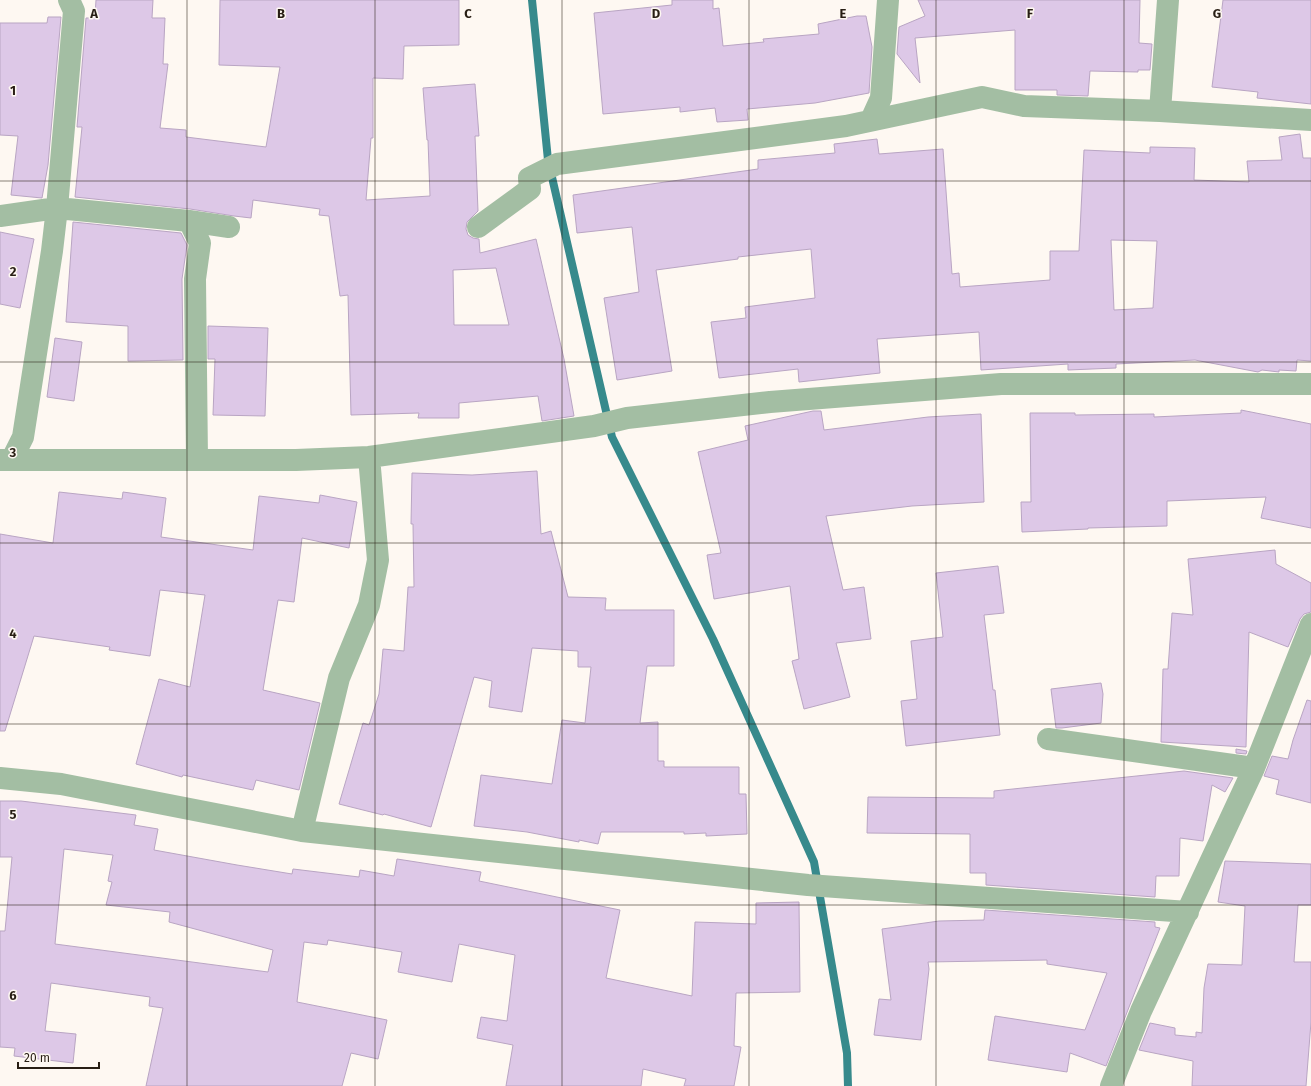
<svg xmlns="http://www.w3.org/2000/svg" width="1311" height="1086" font-family="'Fira Sans',sans-serif">
<rect width="100%" height="100%" fill="#fef8f2"/>
<g fill="none" stroke-linecap="round" stroke-linejoin="round">
<path stroke="#378a8c" stroke-width="8" d="M 532,0 L 548,160 L 612,437 L 713,639 L 814,862 L 847,1053 L 848,1086"/>
</g>
<path fill="#ddc8e7" stroke="#b9a5c3" fill-rule="evenodd" d="M 96,0 L 153,0 L 152,18 L 165,18 L 163,64 L 168,64 L 160,128 L 186,130 L 186,137 L 266,147 L 280,67 L 219,65 L 220,0 L 459,0 L 459,45 L 404,46 L 403,79 L 373,78 L 373,138 L 371,138 L 366,200 L 430,196 L 428,140 L 427,140 L 423,88 L 475,84 L 479,136 L 475,136 L 478,211 L 467,222 L 466,229 L 468,235 L 473,238 L 479,239 L 480,253 L 536,239 L 564,359 L 574,416 L 542,421 L 538,396 L 459,403 L 459,418 L 418,418 L 419,413 L 351,415 L 348,295 L 340,296 L 329,216 L 319,215 L 320,209 L 253,200 L 251,218 L 234,216 L 190,209 L 75,197 L 82,127 L 77,127 L 86,18 L 92,18 L 92,16 L 95,16 ZM 496,268 L 509,325 L 454,325 L 453,270 Z
M 672,0 L 713,0 L 713,9 L 719,8 L 723,46 L 764,42 L 763,39 L 819,34 L 818,24 L 857,16 L 866,16 L 872,47 L 869,93 L 815,103 L 747,109 L 748,120 L 717,122 L 715,108 L 680,112 L 680,107 L 603,114 L 594,13 L 672,5 Z
M 918,0 L 1140,0 L 1139,43 L 1152,44 L 1150,70 L 1138,70 L 1138,72 L 1090,71 L 1088,96 L 1057,95 L 1057,90 L 1015,90 L 1015,30 L 915,38 L 920,83 L 897,54 L 899,27 L 925,16 Z
M 1223,0 L 1311,0 L 1311,104 L 1257,98 L 1258,92 L 1212,87 Z
M 48,17 L 61,17 L 48,165 L 42,198 L 11,195 L 18,136 L 0,135 L 0,23 L 47,23 Z
M 1300,134 L 1303,158 L 1311,158 L 1311,361 L 1297,360 L 1296,371 L 1279,370 L 1279,372 L 1262,370 L 1258,372 L 1195,360 L 1116,364 L 1116,368 L 1068,370 L 1068,364 L 981,370 L 979,332 L 877,339 L 880,373 L 799,382 L 798,369 L 719,378 L 711,322 L 746,318 L 745,307 L 815,298 L 811,249 L 738,257 L 738,259 L 656,270 L 672,371 L 617,380 L 604,298 L 639,292 L 632,227 L 577,233 L 573,195 L 758,169 L 758,160 L 835,153 L 834,144 L 877,139 L 879,154 L 943,149 L 952,274 L 959,273 L 960,287 L 1050,280 L 1050,251 L 1079,251 L 1084,150 L 1150,153 L 1150,147 L 1195,148 L 1194,180 L 1249,182 L 1247,161 L 1282,160 L 1279,137 ZM 1111,240 L 1157,241 L 1153,308 L 1114,310 Z
M 73,222 L 181,233 L 187,245 L 182,279 L 183,360 L 128,361 L 128,326 L 66,322 Z
M 0,232 L 34,239 L 20,308 L 0,304 Z
M 208,326 L 268,328 L 265,416 L 213,415 L 215,359 L 208,359 Z
M 55,338 L 82,342 L 74,401 L 47,397 Z
M 1241,410 L 1311,424 L 1311,528 L 1261,518 L 1266,497 L 1167,501 L 1167,526 L 1088,528 L 1088,529 L 1022,532 L 1021,502 L 1031,502 L 1030,413 L 1075,413 L 1075,415 L 1154,414 L 1154,417 L 1241,413 Z
M 813,411 L 821,411 L 824,430 L 928,417 L 981,414 L 984,502 L 912,506 L 826,516 L 843,590 L 864,587 L 871,639 L 836,643 L 850,697 L 804,709 L 792,661 L 799,659 L 790,586 L 714,599 L 707,555 L 721,553 L 698,452 L 748,440 L 745,426 Z
M 537,471 L 541,534 L 551,531 L 568,597 L 606,598 L 605,610 L 674,610 L 674,666 L 647,666 L 640,723 L 658,722 L 658,761 L 664,761 L 664,767 L 739,767 L 739,794 L 746,794 L 747,834 L 706,836 L 706,833 L 684,834 L 684,832 L 601,832 L 598,844 L 579,840 L 579,842 L 527,832 L 474,826 L 481,775 L 552,784 L 562,720 L 585,723 L 591,667 L 578,667 L 578,651 L 532,648 L 522,712 L 489,707 L 492,681 L 474,677 L 431,827 L 384,814 L 383,815 L 339,804 L 363,723 L 369,725 L 379,694 L 383,649 L 404,651 L 408,587 L 414,587 L 413,524 L 411,524 L 412,473 L 472,475 Z
M 59,492 L 122,499 L 123,492 L 166,498 L 161,537 L 253,550 L 259,496 L 319,503 L 320,495 L 357,502 L 349,548 L 302,538 L 294,602 L 278,600 L 263,690 L 320,703 L 299,790 L 256,780 L 253,790 L 183,775 L 182,777 L 136,764 L 159,679 L 190,687 L 205,595 L 160,590 L 150,656 L 109,650 L 110,647 L 34,636 L 5,731 L 0,731 L 0,534 L 53,543 Z
M 1275,550 L 1276,564 L 1311,583 L 1311,612 L 1304,614 L 1300,619 L 1288,647 L 1249,632 L 1246,747 L 1161,742 L 1163,669 L 1168,669 L 1172,613 L 1193,615 L 1188,559 Z
M 998,566 L 1004,613 L 984,615 L 993,690 L 995,690 L 1000,735 L 906,746 L 901,701 L 917,699 L 911,641 L 943,637 L 936,573 Z
M 1101,683 L 1103,694 L 1101,723 L 1062,728 L 1056,728 L 1051,689 Z
M 1307,700 L 1311,701 L 1311,803 L 1276,794 L 1279,780 L 1264,776 L 1272,756 L 1288,759 L 1293,740 Z
M 1236,749 L 1247,751 L 1246,754 L 1236,753 Z
M 1184,771 L 1233,778 L 1225,792 L 1212,785 L 1203,841 L 1180,838 L 1179,876 L 1156,876 L 1155,897 L 986,885 L 986,873 L 970,873 L 970,834 L 867,833 L 868,797 L 994,798 L 994,791 Z
M 0,801 L 21,801 L 136,815 L 134,825 L 158,829 L 154,850 L 237,865 L 292,874 L 293,869 L 359,877 L 360,870 L 394,876 L 397,859 L 481,872 L 479,881 L 620,910 L 606,978 L 692,996 L 695,922 L 756,924 L 756,903 L 799,902 L 800,992 L 736,993 L 734,1046 L 741,1047 L 734,1086 L 684,1086 L 686,1079 L 643,1069 L 641,1086 L 506,1086 L 513,1045 L 477,1038 L 481,1017 L 507,1021 L 515,955 L 459,944 L 452,982 L 398,972 L 402,952 L 328,940 L 327,945 L 304,942 L 297,1002 L 387,1020 L 378,1059 L 351,1053 L 342,1086 L 146,1086 L 163,1008 L 149,1006 L 150,997 L 51,983 L 45,1031 L 76,1034 L 73,1063 L 14,1056 L 15,1048 L 0,1047 L 0,931 L 5,931 L 12,857 L 0,857 ZM 64,849 L 113,855 L 108,881 L 112,882 L 106,905 L 170,912 L 169,922 L 273,950 L 268,972 L 55,944 Z
M 1225,861 L 1311,864 L 1311,905 L 1298,905 L 1294,962 L 1311,962 L 1311,1022 L 1306,1086 L 1192,1086 L 1193,1061 L 1139,1050 L 1150,1023 L 1175,1028 L 1175,1035 L 1196,1037 L 1196,1032 L 1202,1033 L 1204,988 L 1208,964 L 1242,965 L 1245,906 L 1218,902 Z
M 985,910 L 1155,922 L 1155,927 L 1160,928 L 1106,1066 L 1070,1053 L 1067,1072 L 988,1060 L 995,1016 L 1085,1030 L 1107,973 L 1047,964 L 1047,960 L 928,962 L 929,969 L 921,1040 L 874,1035 L 879,999 L 891,1000 L 882,929 L 939,921 L 984,920 Z"/>
<g fill="none" stroke-linecap="round" stroke-linejoin="round">
<path stroke="#a3bea3" stroke-width="22" d="M 1160,111 L 1168,0
M 871,120 L 881,98 L 888,0
M 0,216 L 57,208 L 189,221 L 229,227
M 189,221 L 200,243 L 195,279 L 197,460
M 478,227 L 530,189 L 529,178 L 557,164 L 846,126 L 982,97 L 1024,106 L 1160,111 L 1311,120
M 12,459 L 23,437 L 52,251 L 57,208 L 74,11 L 69,0
M 0,460 L 296,460 L 369,457 L 594,426 L 627,418 L 770,402 L 1001,384 L 1311,384
M 1048,739 L 1254,768
M 0,778 L 61,784 L 302,831 L 808,885 L 1188,912
M 302,831 L 339,678 L 369,605 L 378,560 L 369,457
M 1111,1086 L 1141,1011 L 1254,768 L 1311,624"/>
</g>
<path fill="none" stroke="#281e14" stroke-width="1" stroke-opacity="0.55" d="M 187,0 L 187,1086M 375,0 L 375,1086M 562,0 L 562,1086M 749,0 L 749,1086M 936,0 L 936,1086M 1124,0 L 1124,1086M 0,181 L 1311,181M 0,362 L 1311,362M 0,543 L 1311,543M 0,724 L 1311,724M 0,905 L 1311,905"/>
<g font-size="13" text-anchor="middle" font-weight="bold" fill="#281e14" stroke="#fef8f2" stroke-width="3" stroke-linejoin="round" paint-order="stroke">
<text x="94" y="18">A</text>
<text x="281" y="18">B</text>
<text x="468" y="18">C</text>
<text x="656" y="18">D</text>
<text x="843" y="18">E</text>
<text x="1030" y="18">F</text>
<text x="1217" y="18">G</text>
<text x="13" y="95">1</text>
<text x="13" y="276">2</text>
<text x="13" y="457">3</text>
<text x="13" y="638">4</text>
<text x="13" y="819">5</text>
<text x="13" y="1000">6</text>
</g>
<path d="M18 1062v6h81v-6" fill="none" stroke="#281e14" stroke-width="2"/>
<text x="24" y="1062" font-size="12" fill="#281e14" stroke="#fef8f2" stroke-width="3" paint-order="stroke">20 m</text>
</svg>
